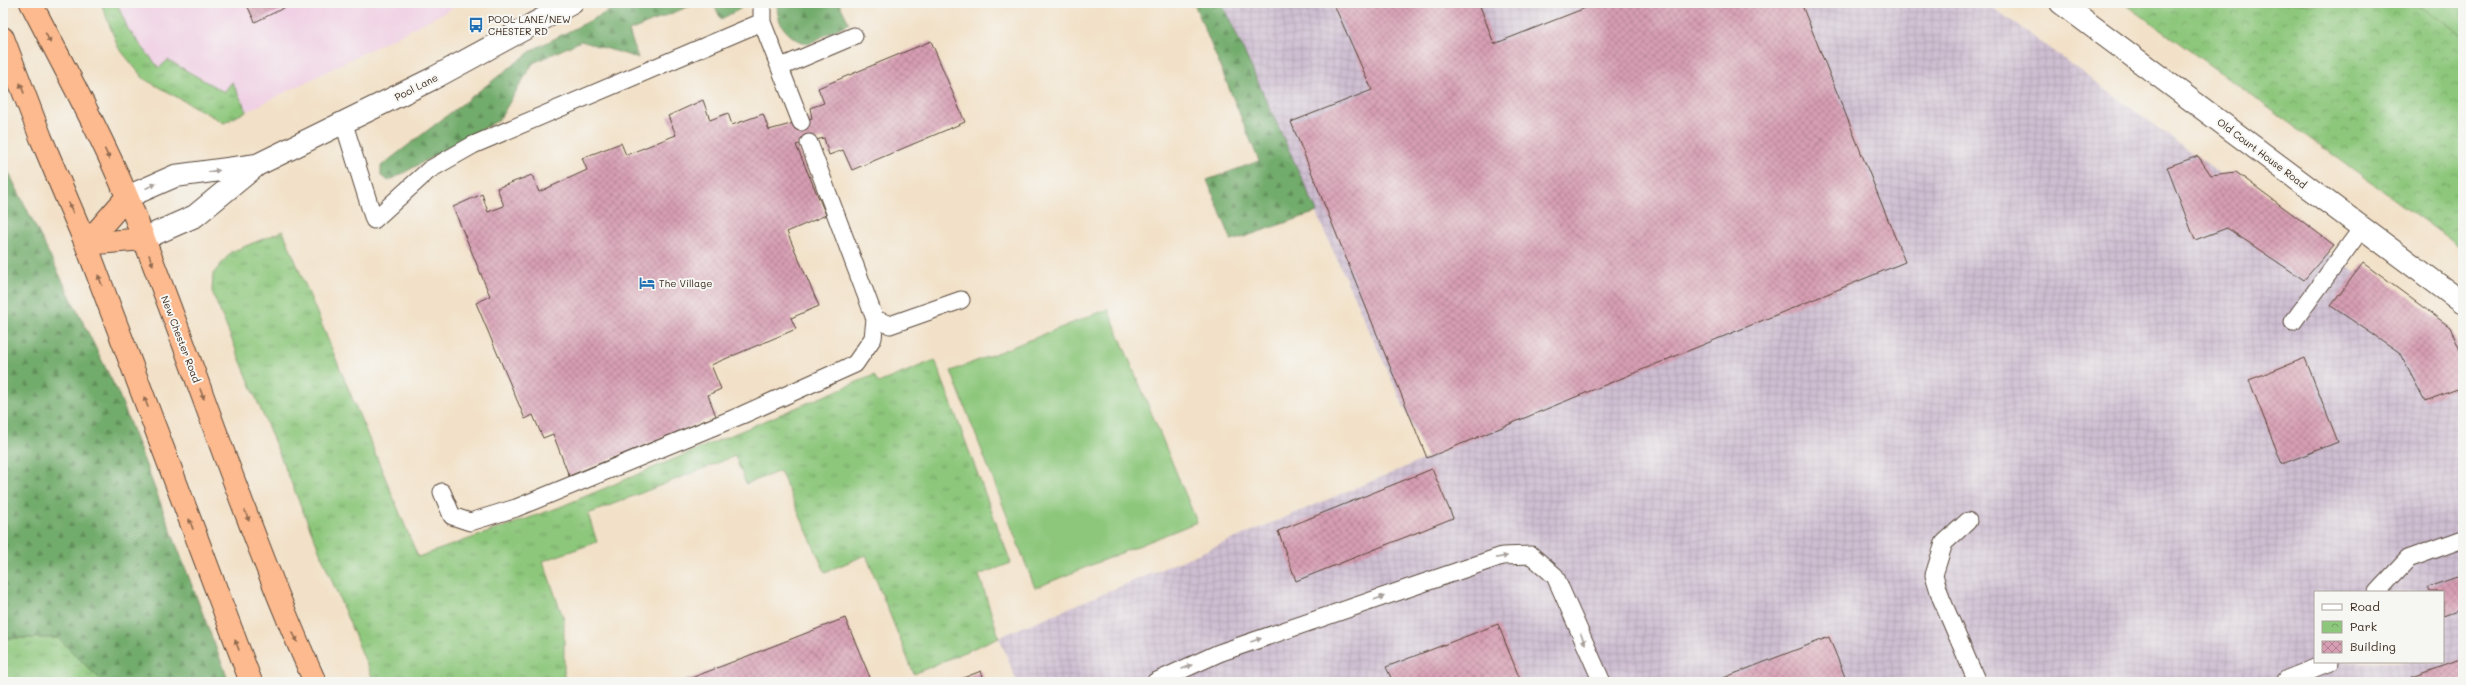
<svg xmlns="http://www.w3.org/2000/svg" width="2466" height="685" font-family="Mali,sans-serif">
<defs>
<pattern id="industrial-grid" width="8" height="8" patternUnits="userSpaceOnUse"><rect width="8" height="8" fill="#cebed1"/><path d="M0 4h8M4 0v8" fill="none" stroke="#b2a3b3"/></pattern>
<pattern id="grass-tufts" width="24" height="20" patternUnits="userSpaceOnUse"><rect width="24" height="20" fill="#8dc77c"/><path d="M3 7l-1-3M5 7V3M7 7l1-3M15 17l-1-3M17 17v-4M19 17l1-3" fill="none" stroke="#74a265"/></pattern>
<pattern id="forest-firs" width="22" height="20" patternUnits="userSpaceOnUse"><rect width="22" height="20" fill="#72ac6c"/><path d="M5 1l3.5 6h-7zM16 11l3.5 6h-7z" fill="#5f8c58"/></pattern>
<pattern id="park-crowns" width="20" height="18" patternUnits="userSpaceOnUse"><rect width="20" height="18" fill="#8dc77c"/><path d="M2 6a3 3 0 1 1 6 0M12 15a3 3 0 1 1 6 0" fill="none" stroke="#74a265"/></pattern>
<pattern id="building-cross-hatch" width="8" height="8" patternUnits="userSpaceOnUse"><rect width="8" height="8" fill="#d79eb3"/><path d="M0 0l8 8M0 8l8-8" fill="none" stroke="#b08191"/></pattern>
</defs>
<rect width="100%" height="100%" fill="#f6f6f2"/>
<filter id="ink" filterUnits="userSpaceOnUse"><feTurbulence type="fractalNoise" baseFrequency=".025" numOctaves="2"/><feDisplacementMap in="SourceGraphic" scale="8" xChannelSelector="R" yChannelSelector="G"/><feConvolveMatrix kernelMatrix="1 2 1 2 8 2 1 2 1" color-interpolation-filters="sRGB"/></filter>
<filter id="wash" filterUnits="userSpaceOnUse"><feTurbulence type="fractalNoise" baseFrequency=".012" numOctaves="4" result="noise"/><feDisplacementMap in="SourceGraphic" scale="16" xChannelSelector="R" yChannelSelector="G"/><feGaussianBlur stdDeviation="0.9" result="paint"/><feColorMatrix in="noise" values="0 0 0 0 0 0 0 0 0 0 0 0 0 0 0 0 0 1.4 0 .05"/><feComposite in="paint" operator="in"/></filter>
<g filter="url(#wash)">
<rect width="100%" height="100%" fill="#f2e1c8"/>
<path fill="#f0d0e4" d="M 101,3 L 463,3 L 224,123 L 144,79 L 118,47 Z"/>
<path fill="url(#industrial-grid)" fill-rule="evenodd" d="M 1221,3 L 1987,3 L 2463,351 L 2463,682 L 1017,682 L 999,637 L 1427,458 ZM 2315,592 L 2443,592 L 2443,662 L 2315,662 Z"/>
<path fill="url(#grass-tufts)" stroke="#64784d" d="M 101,3 L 117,3 L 128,29 L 159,68 L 168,60 L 224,92 L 232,82 L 247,111 L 224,123 L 144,79 L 118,47 Z
M 283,231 L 418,557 L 560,507 L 874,375 L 878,383 L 935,360 L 1011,563 L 979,575 L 999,637 L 914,674 L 866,555 L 825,572 L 780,471 L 746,484 L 735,456 L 588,514 L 597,542 L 543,561 L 564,620 L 564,682 L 374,682 L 212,292 L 213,274 L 231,252 Z
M 3,638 L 58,638 L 103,682 L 3,682 Z"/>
<path fill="url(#forest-firs)" stroke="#566b45" d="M 625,3 L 697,3 L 629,31 L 638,58 L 581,41 L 533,63 L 499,120 L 389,181 L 381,176 L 381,166 L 534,49 Z
M 713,3 L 742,3 L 740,9 L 721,19 Z
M 777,3 L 839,3 L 849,23 L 808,44 C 787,37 777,26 777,3 Z
M 1194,3 L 1222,3 L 1317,212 L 1232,241 L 1207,180 L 1259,161 Z
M 3,161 L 119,395 L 229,682 L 103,682 L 58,638 L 3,638 Z"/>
<path fill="url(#park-crowns)" stroke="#64784d" d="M 2124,3 L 2463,3 L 2463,249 Z"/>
<path fill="#8dc77c" stroke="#64784d" d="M 2415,3 L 2463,3 L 2463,36 Z
M 1108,309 L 1197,522 L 1035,588 L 951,371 Z"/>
<g id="blocks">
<path fill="url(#building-cross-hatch)" d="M 246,3 L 294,3 L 255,22 Z
M 1343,3 L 1479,3 L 1494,44 L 1598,3 L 1801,3 L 1905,262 L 1427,458 L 1291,122 L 1372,90 L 1335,7 Z
M 931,41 L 965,122 L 852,170 L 843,150 L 829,155 L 824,138 L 796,145 L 826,215 L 787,232 L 819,306 L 791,318 L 796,329 L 711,365 L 721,389 L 708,395 L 716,416 L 569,476 L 553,434 L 543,438 L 533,415 L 525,419 L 476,303 L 490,296 L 453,207 L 482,194 L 488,212 L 504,206 L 497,188 L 532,175 L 539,192 L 587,170 L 582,158 L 621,143 L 626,155 L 676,135 L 668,116 L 703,100 L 710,120 L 728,113 L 732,125 L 763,114 L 769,130 L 812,118 L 810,108 L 824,103 L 818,88 Z
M 2198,156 L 2211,175 L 2236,172 L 2334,245 L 2304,280 L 2227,228 L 2195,240 L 2167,167 Z
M 2363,263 L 2450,327 L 2463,357 L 2463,387 L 2425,401 L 2399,352 L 2331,306 Z
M 2305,358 L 2338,442 L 2282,464 L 2249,380 Z
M 1432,469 L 1453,518 L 1296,581 L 1278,531 Z
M 2463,575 L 2463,609 L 2443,616 L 2443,592 L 2430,592 L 2428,587 Z
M 845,618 L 872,682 L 681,682 Z
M 1498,624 L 1521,682 L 1393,682 L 1386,667 Z
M 1829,637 L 1847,682 L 1713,682 Z
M 2463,659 L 2463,682 L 2399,682 Z
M 981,671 L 985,682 L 953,682 Z"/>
</g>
</g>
<g filter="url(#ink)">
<use href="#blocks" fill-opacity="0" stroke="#564538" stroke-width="1"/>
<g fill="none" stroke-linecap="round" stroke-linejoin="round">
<defs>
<path id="service" d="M 762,22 L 801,122
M 781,67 L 854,36
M 344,124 L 374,220 L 429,170 L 473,145 L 762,22 L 762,3
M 875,319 L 890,325 L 961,300
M 2293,322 L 2362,228
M 442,492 L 452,516 L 470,522 L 516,508 L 742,415 L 855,364 L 873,338 L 875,319 L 809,143
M 1968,521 L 1944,543 L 1934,575 L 1941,598 L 1977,682
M 2377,592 L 2408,559 L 2463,539
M 1155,682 L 1219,653 L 1502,556 L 1531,555 L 1555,576 L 1602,682
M 2285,682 L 2287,679 L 2330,662"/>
<path id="tertiary" d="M 2061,3 L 2463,303
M 127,197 L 175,176 L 257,165
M 143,239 L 195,216 L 257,165 L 432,79 L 572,3"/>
<path id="trunk" d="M 31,3 C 64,67 100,132 128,199 C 193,359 244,524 315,682
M 3,38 L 41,138 L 86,244 L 251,682
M 86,244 L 127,197
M 86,244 L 143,239"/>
</defs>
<use href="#service" stroke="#564538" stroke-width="19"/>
<use href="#tertiary" stroke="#564538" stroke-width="24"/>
<use href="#trunk" stroke="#564538" stroke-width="24"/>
<use href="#service" stroke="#fff" stroke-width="17"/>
<use href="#tertiary" stroke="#fff" stroke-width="22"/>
<use href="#trunk" stroke="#fcba8e" stroke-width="22"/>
</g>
<defs><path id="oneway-solid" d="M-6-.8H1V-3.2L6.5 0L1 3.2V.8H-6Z"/></defs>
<g fill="#926b50">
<use href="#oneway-solid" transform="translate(48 38) rotate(63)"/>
<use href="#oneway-solid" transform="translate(22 88) rotate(-111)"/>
<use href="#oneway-solid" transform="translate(107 154) rotate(65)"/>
<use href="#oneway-solid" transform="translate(71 208) rotate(-113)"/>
<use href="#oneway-solid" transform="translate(151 260) rotate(69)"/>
<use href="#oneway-solid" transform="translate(100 280) rotate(-111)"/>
<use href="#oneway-solid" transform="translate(202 394) rotate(69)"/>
<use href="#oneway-solid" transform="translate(146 402) rotate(-111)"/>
<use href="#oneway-solid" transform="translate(247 516) rotate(69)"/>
<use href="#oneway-solid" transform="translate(191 524) rotate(-111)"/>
<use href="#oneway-solid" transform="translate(295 637) rotate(66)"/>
<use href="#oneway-solid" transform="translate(237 645) rotate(-111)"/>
</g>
<g fill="#a79f9a">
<use href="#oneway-solid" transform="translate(214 171) rotate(-7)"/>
<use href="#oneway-solid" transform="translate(151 186) rotate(-24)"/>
<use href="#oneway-solid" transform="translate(1502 557) rotate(-11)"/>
<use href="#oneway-solid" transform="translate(1379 598) rotate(-19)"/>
<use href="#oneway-solid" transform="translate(1583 639) rotate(66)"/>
<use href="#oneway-solid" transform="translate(1256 640) rotate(-19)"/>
<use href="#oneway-solid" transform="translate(1187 667) rotate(-23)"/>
</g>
</g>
<defs>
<symbol id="bus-bare" viewBox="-9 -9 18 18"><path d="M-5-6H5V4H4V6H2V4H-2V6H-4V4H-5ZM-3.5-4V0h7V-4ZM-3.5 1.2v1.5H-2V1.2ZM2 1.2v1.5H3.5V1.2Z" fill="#1f6fb2" stroke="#f6f6f2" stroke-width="2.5" paint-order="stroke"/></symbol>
<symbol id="hotel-bare" viewBox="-9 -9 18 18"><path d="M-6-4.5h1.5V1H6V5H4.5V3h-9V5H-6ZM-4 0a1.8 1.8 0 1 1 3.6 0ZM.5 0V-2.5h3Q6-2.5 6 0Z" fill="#1f6fb2" stroke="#f6f6f2" stroke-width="2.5" paint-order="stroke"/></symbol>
</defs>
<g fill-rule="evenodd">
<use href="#bus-bare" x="465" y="14" width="22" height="22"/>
<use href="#hotel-bare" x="636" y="272" width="22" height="22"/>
</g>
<g text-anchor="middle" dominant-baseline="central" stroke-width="4" stroke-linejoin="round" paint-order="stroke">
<g font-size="10" fill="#3b2a1e" stroke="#f6f6f2" text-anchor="start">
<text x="488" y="19">POOL LANE/NEW<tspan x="488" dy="12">CHESTER RD</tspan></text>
<text x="659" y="283">The Village</text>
</g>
<g font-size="10" fill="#3b2a1e" stroke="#f6f6f2">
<text transform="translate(416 87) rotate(-27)">Pool Lane</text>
<text transform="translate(2262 153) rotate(37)">Old Court House Road</text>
<text transform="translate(181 339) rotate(69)">New Chester Road</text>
</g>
</g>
<rect width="2466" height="685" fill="none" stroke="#f6f6f2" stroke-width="16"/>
<rect x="2314" y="591" width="130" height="72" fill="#f6f6f2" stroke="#aba49d"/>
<rect x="2322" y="604" width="20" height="6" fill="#ffffff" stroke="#aba49d"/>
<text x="2350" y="611" font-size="12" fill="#3b2a1e">Road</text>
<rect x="2322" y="621" width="20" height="12" fill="url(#park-crowns)" stroke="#aba49d"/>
<text x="2350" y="631" font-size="12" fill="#3b2a1e">Park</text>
<rect x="2322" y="641" width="20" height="12" fill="url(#building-cross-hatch)" stroke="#aba49d"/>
<text x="2350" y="651" font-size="12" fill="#3b2a1e">Building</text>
</svg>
